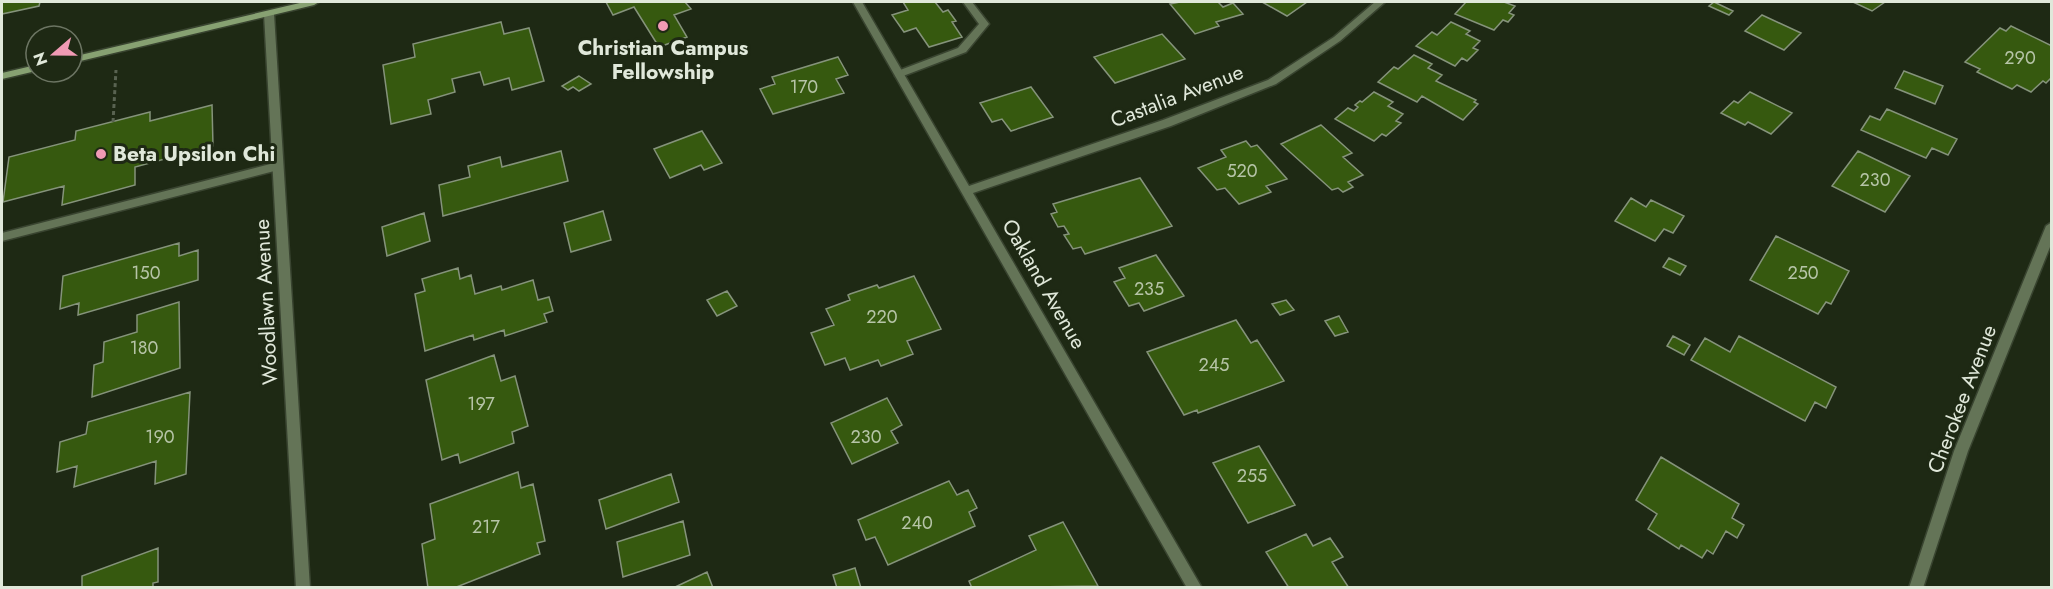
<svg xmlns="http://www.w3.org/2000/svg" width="2053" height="589" font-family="Jost,sans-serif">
<rect width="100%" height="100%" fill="#1e2914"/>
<path fill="#36590f" stroke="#85937b" stroke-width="1.5" d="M 2,2 L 40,2 L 39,6 L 2,14 Z
M 606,2 L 685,2 L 691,9 L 674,15 L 687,37 L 659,47 L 634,7 L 613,15 Z
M 903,2 L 935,2 L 943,12 L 948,10 L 956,21 L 952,22 L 962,37 L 929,47 L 916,28 L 904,32 L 892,15 L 908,10 Z
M 1180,2 L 1218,2 L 1223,7 L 1233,3 L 1243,14 L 1216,22 L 1219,26 L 1195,34 L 1170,4 Z
M 1262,2 L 1307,2 L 1287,16 Z
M 1466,2 L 1504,2 L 1515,6 L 1509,13 L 1514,15 L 1508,22 L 1503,20 L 1494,30 L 1455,14 Z
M 1714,2 L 1733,11 L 1729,15 L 1709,6 Z
M 1853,2 L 1885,2 L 1872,11 Z
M 1762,15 L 1801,33 L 1784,50 L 1745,31 Z
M 501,22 L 504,34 L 529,28 L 544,81 L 512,90 L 509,78 L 484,85 L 480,72 L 452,79 L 455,92 L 428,100 L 431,114 L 391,124 L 383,65 L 415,57 L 413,44 Z
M 1451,22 L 1470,31 L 1466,34 L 1480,41 L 1473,48 L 1478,50 L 1467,61 L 1462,58 L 1455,66 L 1416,46 L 1432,32 L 1437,35 Z
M 2011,26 L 2052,46 L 2052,77 L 2046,83 L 2043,81 L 2031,92 L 2017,85 L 2012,89 L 1977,72 L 1980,69 L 1965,62 L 2000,28 L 2006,31 Z
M 1162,34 L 1185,59 L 1115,83 L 1094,57 Z
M 1414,55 L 1432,64 L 1428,68 L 1442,75 L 1436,81 L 1476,100 L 1474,102 L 1478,104 L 1463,120 L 1422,96 L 1417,102 L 1378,82 L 1394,67 L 1398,69 Z
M 838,57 L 848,75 L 836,79 L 844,93 L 773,114 L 760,89 L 775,84 L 772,77 Z
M 1904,71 L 1943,86 L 1935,104 L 1895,88 Z
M 579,76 L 591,84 L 579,91 L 573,87 L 568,90 L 562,86 Z
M 1031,87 L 1053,117 L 1011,131 L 1002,119 L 992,122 L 980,103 Z
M 1374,92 L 1393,102 L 1388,106 L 1403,114 L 1396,121 L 1401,123 L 1386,136 L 1382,134 L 1374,141 L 1335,119 L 1348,108 L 1354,111 L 1358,107 L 1355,105 L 1360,101 L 1362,102 Z
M 1750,92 L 1792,113 L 1771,134 L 1748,122 L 1745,125 L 1721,113 L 1734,101 L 1738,103 Z
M 212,105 L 213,146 L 135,167 L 135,185 L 62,205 L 64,186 L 3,202 L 9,157 L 75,140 L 76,131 L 150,112 L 150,121 Z
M 1887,109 L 1957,139 L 1948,155 L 1932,148 L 1926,158 L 1861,130 L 1870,116 L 1880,120 Z
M 1321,125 L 1352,153 L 1343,157 L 1363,175 L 1348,182 L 1353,187 L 1343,192 L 1338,188 L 1332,190 L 1281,144 Z
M 702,131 L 722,163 L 704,170 L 701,165 L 670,178 L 654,149 Z
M 1246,141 L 1251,147 L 1257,145 L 1287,179 L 1266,186 L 1271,192 L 1239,204 L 1225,188 L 1217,190 L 1198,168 L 1226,157 L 1221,150 Z
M 561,151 L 568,181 L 443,216 L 439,185 L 470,177 L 468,166 L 500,157 L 502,167 Z
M 1858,151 L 1910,176 L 1885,212 L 1832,186 Z
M 1140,178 L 1172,226 L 1085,254 L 1081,247 L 1073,249 L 1064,235 L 1069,234 L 1064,226 L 1058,227 L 1051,214 L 1057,212 L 1053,204 Z
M 1631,198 L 1646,207 L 1651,200 L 1684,216 L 1673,233 L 1664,229 L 1655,241 L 1615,221 Z
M 603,211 L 611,240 L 571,252 L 564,223 Z
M 424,213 L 430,241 L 387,256 L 382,227 Z
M 1776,236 L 1849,271 L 1831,304 L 1826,302 L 1818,314 L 1750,280 Z
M 179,243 L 179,256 L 198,250 L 198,280 L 78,315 L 79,303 L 60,309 L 63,276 Z
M 1156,255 L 1184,296 L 1144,311 L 1139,303 L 1129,306 L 1114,282 L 1125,278 L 1119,268 Z
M 1669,258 L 1686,266 L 1680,275 L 1663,267 Z
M 458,268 L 460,279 L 471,275 L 475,294 L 501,286 L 502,290 L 533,280 L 538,300 L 549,297 L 553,311 L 544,314 L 547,322 L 505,336 L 504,330 L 474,340 L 473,335 L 425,351 L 415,294 L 425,291 L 422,279 Z
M 914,276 L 941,329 L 907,341 L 913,354 L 881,366 L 878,360 L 850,370 L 845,358 L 825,365 L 811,333 L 834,325 L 826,309 L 850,300 L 848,295 L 850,294 L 877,285 L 879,288 Z
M 727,291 L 737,306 L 717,316 L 707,300 Z
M 1286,300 L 1294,310 L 1280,315 L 1272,304 Z
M 179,302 L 180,368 L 92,397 L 94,365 L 103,362 L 104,342 L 137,332 L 137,315 Z
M 1339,316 L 1348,332 L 1335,336 L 1325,321 Z
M 1236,320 L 1251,343 L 1257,340 L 1284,381 L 1198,413 L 1197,410 L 1184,415 L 1147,352 Z
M 1673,336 L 1690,345 L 1684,355 L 1667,346 Z
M 1739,336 L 1836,387 L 1826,408 L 1815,402 L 1805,421 L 1691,360 L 1705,338 L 1730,352 Z
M 494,355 L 501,381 L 515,376 L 528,426 L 512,432 L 514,443 L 460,463 L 458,454 L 442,460 L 426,380 Z
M 190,392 L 186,474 L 155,484 L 156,461 L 74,487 L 77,466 L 57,472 L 60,442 L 86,434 L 88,422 Z
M 887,398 L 902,425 L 891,431 L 898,443 L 852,464 L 831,423 Z
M 1259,446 L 1295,505 L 1248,523 L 1213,463 Z
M 1661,457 L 1739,504 L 1732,518 L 1744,525 L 1737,538 L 1726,531 L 1713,554 L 1707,550 L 1702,558 L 1681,545 L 1679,549 L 1648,529 L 1657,514 L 1636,500 Z
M 518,472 L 521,488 L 533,484 L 545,541 L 537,543 L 540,554 L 454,588 L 428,588 L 422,544 L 435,539 L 430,504 Z
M 671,474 L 679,502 L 606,529 L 599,500 Z
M 949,481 L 957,495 L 968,490 L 977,508 L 969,512 L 975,526 L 888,565 L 875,537 L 866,540 L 858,520 Z
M 683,521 L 690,555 L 623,577 L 617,542 Z
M 1063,522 L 1098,586 L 972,588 L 969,581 L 1036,550 L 1029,536 Z
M 1306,534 L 1313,546 L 1330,538 L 1343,557 L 1332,562 L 1349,588 L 1289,588 L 1266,552 Z
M 158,548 L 158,582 L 153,583 L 153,588 L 82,588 L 82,576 Z
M 855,568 L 861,588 L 837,588 L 833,575 Z
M 707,572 L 713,588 L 673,588 Z"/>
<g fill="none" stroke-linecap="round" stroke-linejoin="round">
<defs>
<path id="lane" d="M 963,2 L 972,2 L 989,24 L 966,52 L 903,76 L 895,76 L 895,72 L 958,48 L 979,24 Z
M 278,162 L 283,166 L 282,169 L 2,241 L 2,233 Z"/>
<path id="street" d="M 853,2 L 862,2 L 969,186 L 1163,120 L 1268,80 L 1334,37 L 1375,2 L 1385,2 L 1340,41 L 1276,84 L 1171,126 L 973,193 L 1202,588 L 1187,588 Z
M 269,11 L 274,14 L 310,588 L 296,588 L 264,14 Z
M 2052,222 L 2052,242 L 1968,451 L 1923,588 L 1909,588 L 1954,451 L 2046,226 Z"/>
<path id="secondary" d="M 304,2 L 319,2 L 314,5 L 72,63 L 72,57 Z
M 36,65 L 36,71 L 2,79 L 2,73 Z"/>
</defs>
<use href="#lane" stroke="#394430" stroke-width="3"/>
<use href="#street" stroke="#394430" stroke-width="3"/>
<use href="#secondary" stroke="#394430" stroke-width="3"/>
<path stroke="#596351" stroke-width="3" stroke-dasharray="4 3" stroke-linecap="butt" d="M 113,122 L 116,70"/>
<use href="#lane" fill="#647457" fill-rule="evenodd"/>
<use href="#street" fill="#647457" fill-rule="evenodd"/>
<use href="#secondary" fill="#87a172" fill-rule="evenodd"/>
</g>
<g fill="#f09ab4" stroke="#1e2914" stroke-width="2">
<circle cx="663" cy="26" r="6"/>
<circle cx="101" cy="154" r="6"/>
</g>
<g text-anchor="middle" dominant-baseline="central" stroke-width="6" stroke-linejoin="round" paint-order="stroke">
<g font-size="18" fill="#b6c4a7">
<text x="2020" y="58">290</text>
<text x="804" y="87">170</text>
<text x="1242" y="171">520</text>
<text x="1875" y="180">230</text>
<text x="146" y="273">150</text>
<text x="1803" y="273">250</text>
<text x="1149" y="289">235</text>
<text x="882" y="317">220</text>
<text x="144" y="348">180</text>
<text x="1214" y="365">245</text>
<text x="481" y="404">197</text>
<text x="160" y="437">190</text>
<text x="866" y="437">230</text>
<text x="1252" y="476">255</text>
<text x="917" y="523">240</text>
<text x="486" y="527">217</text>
</g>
<g font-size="21" font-weight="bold" fill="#e0e8da" stroke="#1e2914">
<text x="663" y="48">Christian Campus<tspan x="663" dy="24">Fellowship</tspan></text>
<text x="113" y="154" text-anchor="start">Beta Upsilon Chi</text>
</g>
<g font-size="21" fill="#e0e8da" stroke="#1e2914">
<text transform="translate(1177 96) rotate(-21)">Castalia Avenue</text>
<text transform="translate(1044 284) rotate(60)">Oakland Avenue</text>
<text transform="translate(266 302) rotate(-93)">Woodlawn Avenue</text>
<text transform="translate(1962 399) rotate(-69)">Cherokee Avenue</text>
</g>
</g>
<rect width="2053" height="589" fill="none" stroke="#e0e8da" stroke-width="6"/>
<g transform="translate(54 54) rotate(250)"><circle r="28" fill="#1e2914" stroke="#6c7563" stroke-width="1.5"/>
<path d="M0-4.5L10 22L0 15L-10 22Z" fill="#f09ab4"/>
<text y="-9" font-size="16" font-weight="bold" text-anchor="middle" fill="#e0e8da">N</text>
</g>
</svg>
